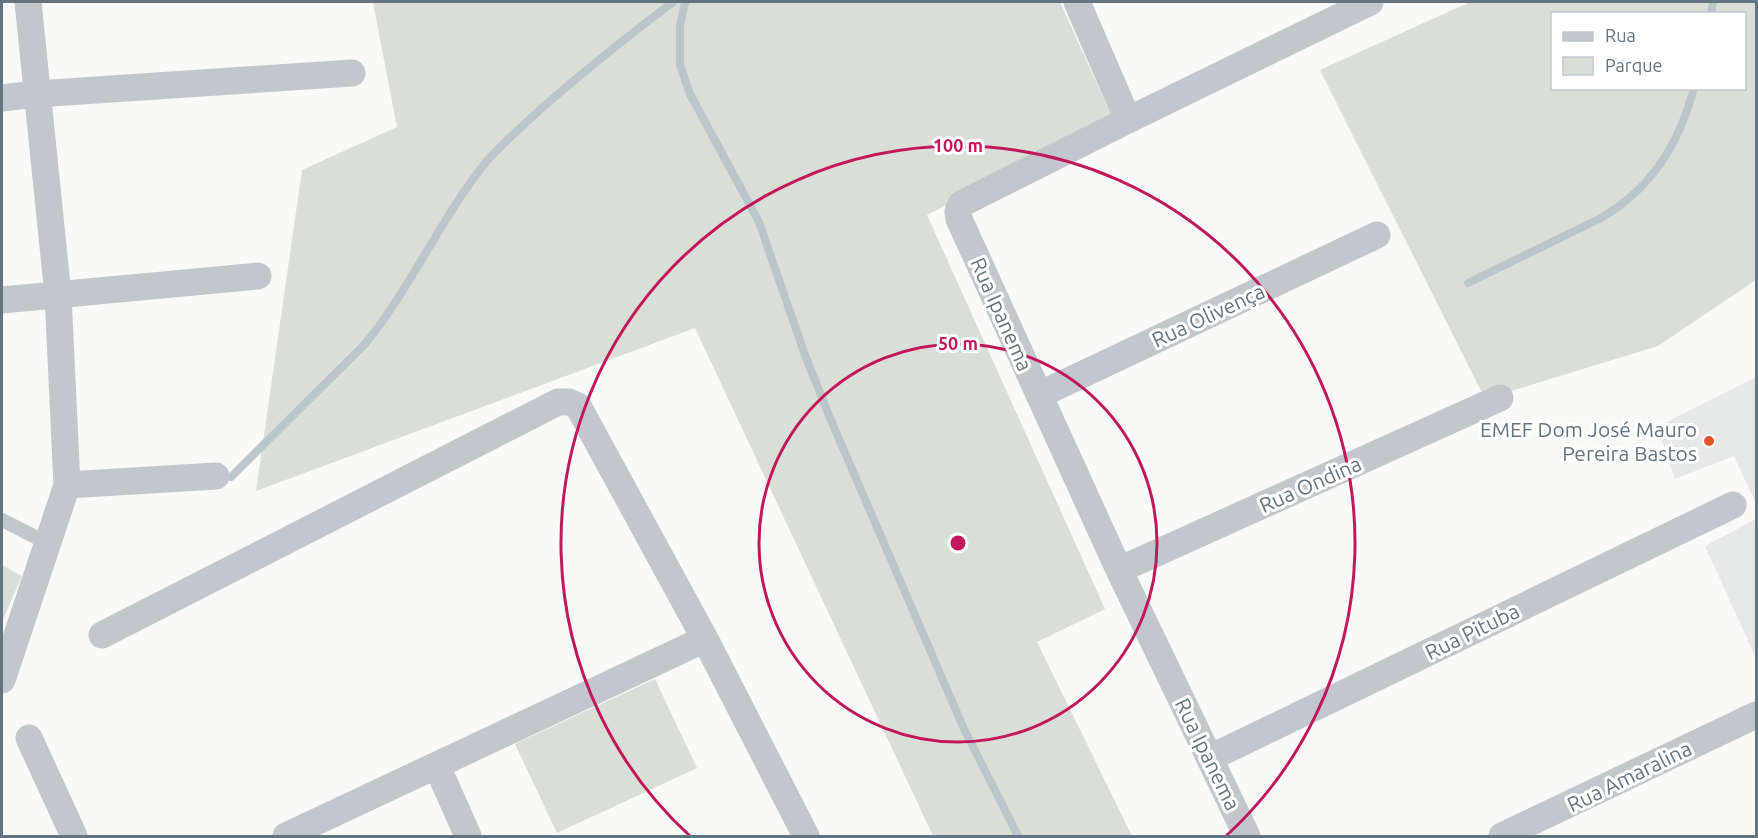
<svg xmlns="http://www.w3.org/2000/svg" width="1758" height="838" font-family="Ubuntu,sans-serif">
<rect width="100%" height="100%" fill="#f9f9f7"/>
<path fill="#e7e8e8" d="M 1756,377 L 1756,504 L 1734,456 L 1675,479 L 1657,427 Z
M 1756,519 L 1756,658 L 1705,546 Z"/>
<path fill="#d9ded6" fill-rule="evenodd" d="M 379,2 L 1060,2 L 1113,119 L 927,215 L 1105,609 L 1037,642 L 1132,836 L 933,836 L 695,328 L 256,491 L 302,170 L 397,127 L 373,3 Z
M 1470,2 L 1756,2 L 1756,280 L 1658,346 L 1485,399 L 1320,70 ZM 1552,14 L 1744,14 L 1744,88 L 1552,88 Z
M 2,565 L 22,576 L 2,622 Z
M 655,679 L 697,768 L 557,833 L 515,744 Z"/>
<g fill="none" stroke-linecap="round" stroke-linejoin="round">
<path stroke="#bac6ca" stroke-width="8" d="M 685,2 L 680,26 L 680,65 L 690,94 L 759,222 L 805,355 L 830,418 L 964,729 L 1018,836
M 1711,14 L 1713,2
M 1468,283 L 1601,218 C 1652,188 1679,144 1694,88
M 231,477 L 365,344 C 411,288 440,219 486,162 C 503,143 523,125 542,108 C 584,71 628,36 673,2"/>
<path stroke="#c2c7cb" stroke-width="14" d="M 2,520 L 49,544"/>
<path stroke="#c2c7cb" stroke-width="27" d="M 1077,2 L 1128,120
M 2,98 L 36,94 L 352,73
M 2,300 L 258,276
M 1039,395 L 1377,235
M 67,485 L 216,476
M 1119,570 L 1500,398
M 102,635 L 558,402 L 569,402 L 578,406 L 705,639 L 806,836
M 2,680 L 67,485 L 58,295 L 28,2
M 29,738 L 74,836
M 1210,758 L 1733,505
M 437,766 L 468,836
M 286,836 L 705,639
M 1247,836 L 1119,570 L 959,219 L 958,211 L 961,204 L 1128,120 L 1370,2
M 1502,836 L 1756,715"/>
</g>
<g fill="none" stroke="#c2185b" stroke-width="3">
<circle cx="958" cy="543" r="199"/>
<path d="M690 836A397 397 0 1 1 1226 836"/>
</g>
<circle fill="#e6532a" stroke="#fff" stroke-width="2" cx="1709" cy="441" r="6"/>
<g text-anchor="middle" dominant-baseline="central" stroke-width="6" stroke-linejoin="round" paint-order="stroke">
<g font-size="21" fill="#647582" stroke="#fff">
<text transform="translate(1002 314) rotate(66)">Rua Ipanema</text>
<text transform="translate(1208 315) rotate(-25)">Rua Olivença</text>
<text transform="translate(1310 484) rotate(-24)">Rua Ondina</text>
<text transform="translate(1472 631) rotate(-26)">Rua Pituba</text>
<text transform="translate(1208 754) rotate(64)">Rua Ipanema</text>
<text transform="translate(1629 776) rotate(-26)">Rua Amaralina</text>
</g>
<g font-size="21" fill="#647582" stroke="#fff" text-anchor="end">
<text x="1697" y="429">EMEF Dom José Mauro<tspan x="1697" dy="24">Pereira Bastos</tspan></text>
</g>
</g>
<circle cx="958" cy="543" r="9" fill="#c2185b" stroke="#fff" stroke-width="3"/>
<g font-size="18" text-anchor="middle" font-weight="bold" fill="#c2185b" stroke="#fff" stroke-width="6" stroke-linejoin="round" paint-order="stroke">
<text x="958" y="152">100 m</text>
<text x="958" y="350">50 m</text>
</g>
<rect width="1758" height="838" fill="none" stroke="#647582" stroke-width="6"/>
<rect x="1551" y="12" width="195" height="78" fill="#ffffff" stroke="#c1c8cd" stroke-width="1.5"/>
<rect x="1563" y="32" width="30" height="9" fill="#c2c7cb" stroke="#c1c8cd" stroke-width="1.5"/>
<text x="1605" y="42" font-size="18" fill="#647582">Rua</text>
<rect x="1563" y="57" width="30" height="18" fill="#d9ded6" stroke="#c1c8cd" stroke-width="1.5"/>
<text x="1605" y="72" font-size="18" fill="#647582">Parque</text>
</svg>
